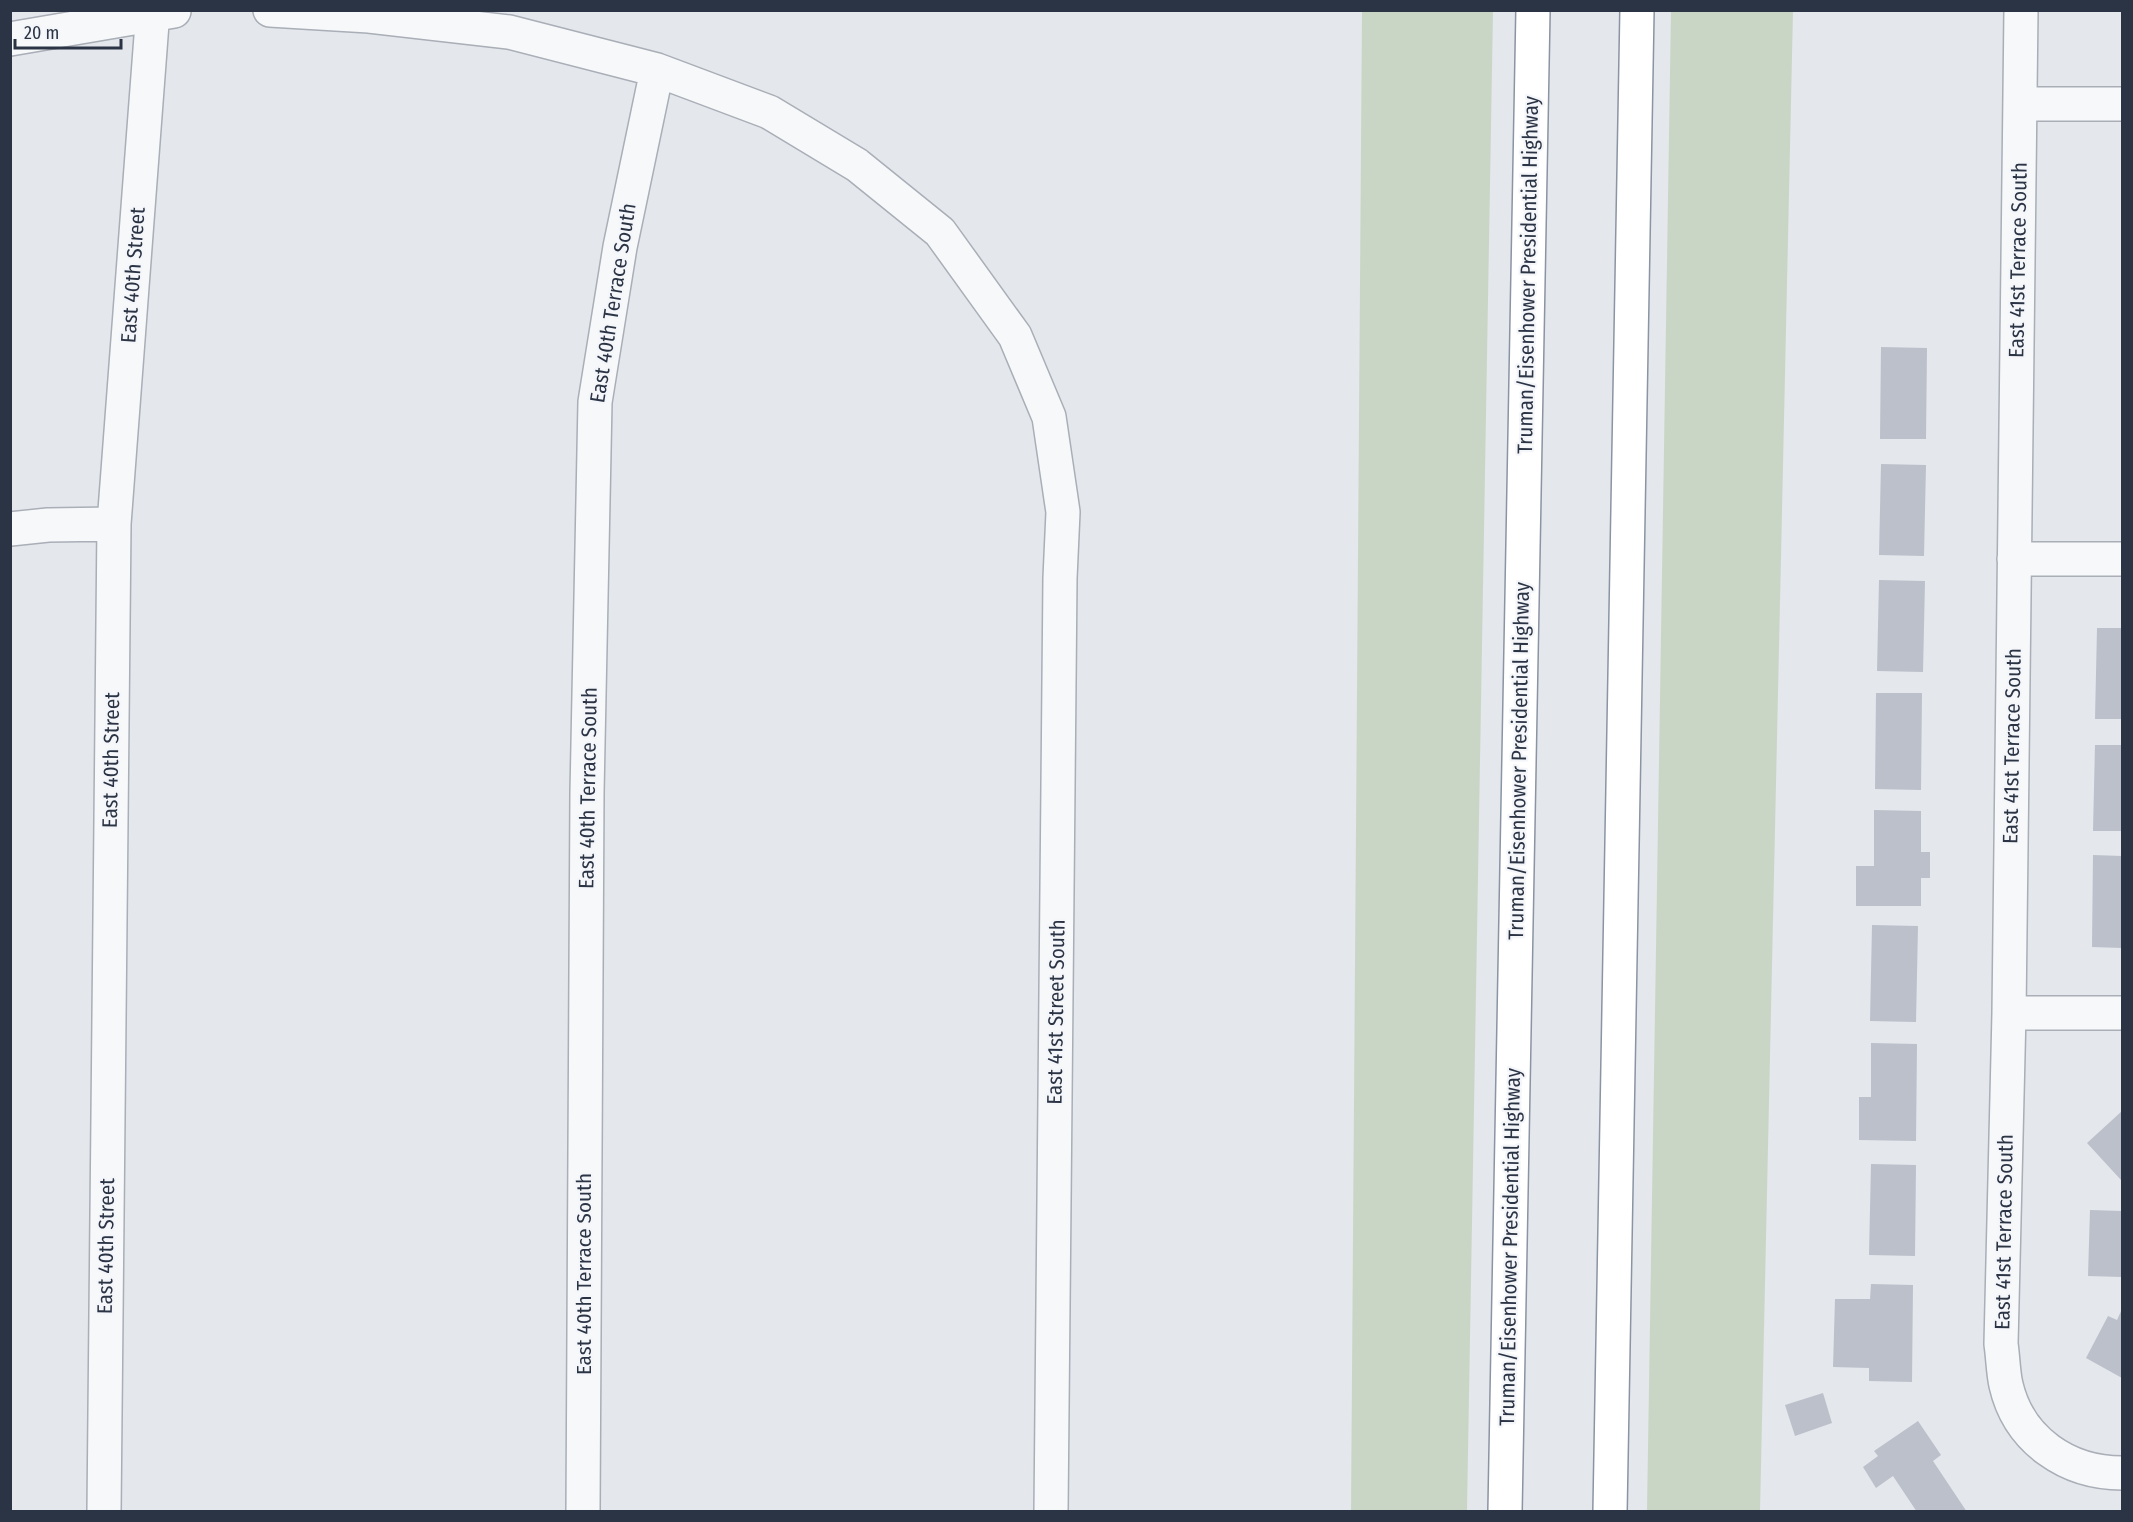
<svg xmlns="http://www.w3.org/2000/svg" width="2133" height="1522" font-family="'Fira Sans Condensed',sans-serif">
<rect width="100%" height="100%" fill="#e4e7ec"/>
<path fill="#c9d6c5" d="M 1362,11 L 1493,11 L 1467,1511 L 1351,1511 Z
M 1671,11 L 1793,11 L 1760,1511 L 1647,1511 Z"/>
<path fill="#bbc0ca" d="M 1881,347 L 1927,348 L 1926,439 L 1880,439 Z
M 1881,464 L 1926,465 L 1924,556 L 1879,555 Z
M 1879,580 L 1925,581 L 1923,672 L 1877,671 Z
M 2097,628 L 2122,628 L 2122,719 L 2095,719 Z
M 1876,693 L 1922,693 L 1921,790 L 1875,789 Z
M 2095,745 L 2122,745 L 2122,831 L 2093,831 Z
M 1874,810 L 1921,811 L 1921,852 L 1930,852 L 1930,878 L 1921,878 L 1921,906 L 1856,906 L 1856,866 L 1874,866 Z
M 2093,855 L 2122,856 L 2122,948 L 2092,947 Z
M 1872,925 L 1918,926 L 1916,1022 L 1870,1021 Z
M 1871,1043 L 1917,1044 L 1916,1141 L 1859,1140 L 1859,1097 L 1871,1097 Z
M 2122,1111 L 2122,1178 L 2121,1180 L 2087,1143 Z
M 1871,1164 L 1916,1165 L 1915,1256 L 1869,1255 Z
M 2090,1210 L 2122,1211 L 2122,1277 L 2088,1276 Z
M 1871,1284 L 1913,1285 L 1912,1382 L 1869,1381 L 1869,1368 L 1833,1367 L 1835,1299 L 1870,1299 Z
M 2122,1309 L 2122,1378 L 2086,1358 L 2108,1316 L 2117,1320 Z
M 1823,1393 L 1832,1423 L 1795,1436 L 1785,1405 Z
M 1918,1421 L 1941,1455 L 1933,1461 L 1967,1512 L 1917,1512 L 1893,1476 L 1876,1488 L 1863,1467 L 1878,1456 L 1874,1451 Z"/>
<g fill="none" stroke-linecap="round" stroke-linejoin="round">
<defs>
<path id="minor" d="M 270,10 L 369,16 L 509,32 L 657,70 L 769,112 L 857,165 L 940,232 L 1015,336 L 1049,417 L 1063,512 L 1060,578 L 1051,1512
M 2021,10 L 2009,1013 L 2001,1344 C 2003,1357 2003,1372 2006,1385 C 2019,1441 2068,1473 2122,1473
M 10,39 L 174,11
M 2020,104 L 2122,104
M 10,529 L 48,525 L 114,524
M 2014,559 L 2122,559
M 2009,1013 L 2122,1013
M 104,1512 L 114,524 L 153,10
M 583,1512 L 587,793 L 595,402 L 620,247 L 657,70"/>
<path id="highway" d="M 1505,1512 L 1533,10
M 1610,1512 L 1637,10"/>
</defs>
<use href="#minor" stroke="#a9aeb7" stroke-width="36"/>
<use href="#highway" stroke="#8b94a3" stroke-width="36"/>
<use href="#minor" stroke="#f7f8fa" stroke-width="33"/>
<use href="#highway" stroke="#fff" stroke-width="33"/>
</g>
<g text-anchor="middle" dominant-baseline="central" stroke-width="4.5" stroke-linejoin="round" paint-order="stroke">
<g font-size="21" fill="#2b3445" stroke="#f4f6f9">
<text transform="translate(2018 260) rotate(-89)">East 41st Terrace South</text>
<text transform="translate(133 275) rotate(-86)">East 40th Street</text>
<text transform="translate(1528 275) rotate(-89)">Truman/Eisenhower Presidential Highway</text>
<text transform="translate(613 303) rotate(-81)">East 40th Terrace South</text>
<text transform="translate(2012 746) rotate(-89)">East 41st Terrace South</text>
<text transform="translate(111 760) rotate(-89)">East 40th Street</text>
<text transform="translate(1519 761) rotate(-89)">Truman/Eisenhower Presidential Highway</text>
<text transform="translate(588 788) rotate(-89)">East 40th Terrace South</text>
<text transform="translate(1056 1012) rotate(-89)">East 41st Street South</text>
<text transform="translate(2004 1232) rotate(-89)">East 41st Terrace South</text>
<text transform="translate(106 1246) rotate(-89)">East 40th Street</text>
<text transform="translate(1510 1247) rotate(-89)">Truman/Eisenhower Presidential Highway</text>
<text transform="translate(584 1274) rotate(-90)">East 40th Terrace South</text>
</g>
</g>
<rect width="2133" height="1522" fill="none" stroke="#2b3445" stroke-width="24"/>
<path d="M15 39v9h106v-9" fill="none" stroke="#2b3445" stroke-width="3"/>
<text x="24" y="39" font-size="18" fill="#2b3445" stroke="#f4f6f9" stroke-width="4.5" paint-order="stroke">20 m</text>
</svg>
